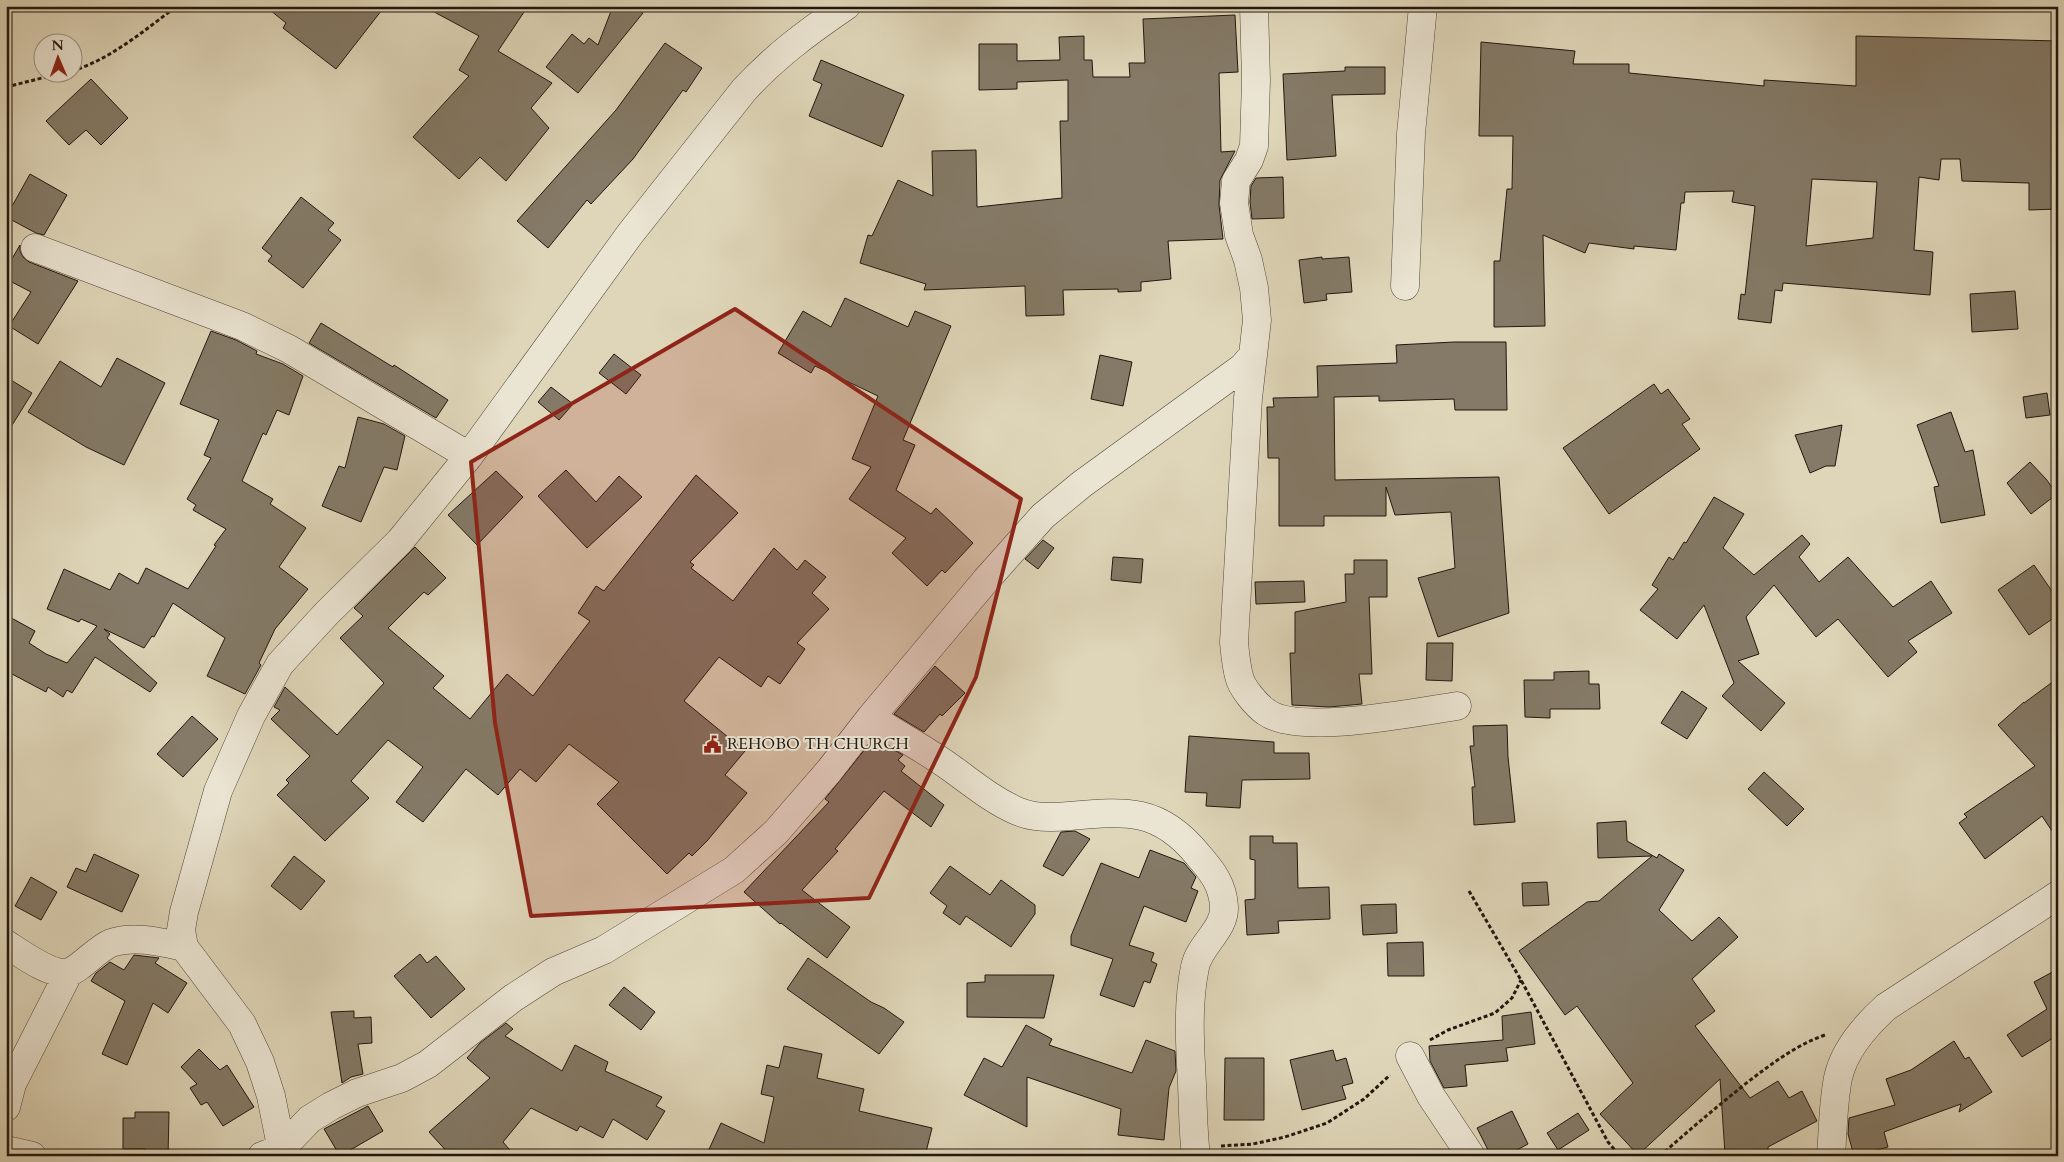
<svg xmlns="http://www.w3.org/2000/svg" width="2064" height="1162" font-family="Cardo,serif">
<rect width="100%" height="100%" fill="#dfd6b9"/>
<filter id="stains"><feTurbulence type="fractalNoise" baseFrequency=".004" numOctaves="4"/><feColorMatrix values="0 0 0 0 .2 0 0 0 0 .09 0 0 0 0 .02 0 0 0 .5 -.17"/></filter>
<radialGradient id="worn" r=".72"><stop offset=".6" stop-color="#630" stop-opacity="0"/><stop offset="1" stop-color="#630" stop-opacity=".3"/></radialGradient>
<path fill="#847a67" stroke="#21170f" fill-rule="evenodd" d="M 265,6 L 385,6 L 336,69 L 283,28 L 286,23 Z
M 423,6 L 528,6 L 498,51 L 552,83 L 531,108 L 549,128 L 506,181 L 480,157 L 459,179 L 413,137 L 469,76 L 459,70 L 479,36 Z
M 613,6 L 626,6 L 643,13 L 578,93 L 546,67 L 572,34 L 584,44 L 589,38 L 598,45 Z
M 1235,15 L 1238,72 L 1219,73 L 1221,152 L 1235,151 L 1220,180 L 1219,205 L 1223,239 L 1168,241 L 1171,279 L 1141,282 L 1141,291 L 1118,292 L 1118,289 L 1063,290 L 1064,315 L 1026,316 L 1025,286 L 924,290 L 926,284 L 860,263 L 868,235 L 872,236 L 898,180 L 933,196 L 932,151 L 976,150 L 977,207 L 1062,198 L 1060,121 L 1068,121 L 1068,80 L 1017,82 L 1017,89 L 979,90 L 979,44 L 1017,44 L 1017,61 L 1060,60 L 1059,37 L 1084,36 L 1084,60 L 1092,60 L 1093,77 L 1130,77 L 1129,63 L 1145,63 L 1143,19 Z
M 1856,36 L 2058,41 L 2058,209 L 2029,210 L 2029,183 L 1962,181 L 1960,159 L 1941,159 L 1939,180 L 1919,177 L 1914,250 L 1933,252 L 1930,295 L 1783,283 L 1782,291 L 1775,290 L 1771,323 L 1738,319 L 1741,294 L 1745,295 L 1755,206 L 1732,202 L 1734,191 L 1685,192 L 1684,203 L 1681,203 L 1676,250 L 1634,246 L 1634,249 L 1589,243 L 1585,253 L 1543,235 L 1545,326 L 1494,327 L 1494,261 L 1500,261 L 1507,189 L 1512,189 L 1513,136 L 1479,136 L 1481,42 L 1575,51 L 1573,64 L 1629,64 L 1629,73 L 1764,86 L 1764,80 L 1856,86 ZM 1812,179 L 1877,182 L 1873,238 L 1806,246 Z
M 665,43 L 702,68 L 686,92 L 683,90 L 633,159 L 591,204 L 587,200 L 548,248 L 517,221 L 616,110 Z
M 821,60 L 904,95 L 882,147 L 809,116 L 822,84 L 813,80 Z
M 1345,67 L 1385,67 L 1385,94 L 1332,95 L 1336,156 L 1287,160 L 1283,74 L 1345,71 Z
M 91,79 L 128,118 L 101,145 L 86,130 L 69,145 L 46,121 Z
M 30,174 L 67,195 L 44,235 L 36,233 L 6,217 Z
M 1283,177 L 1284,218 L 1252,219 L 1250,202 L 1251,186 L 1256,178 Z
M 301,197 L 334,223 L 328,230 L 341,240 L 303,288 L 268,261 L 272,256 L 262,248 Z
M 20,245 L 20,251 L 23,257 L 29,262 L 78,281 L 38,344 L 9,326 L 31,292 L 6,279 L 6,269 Z
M 1322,257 L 1322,259 L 1349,257 L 1352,292 L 1326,294 L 1327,300 L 1304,303 L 1299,260 Z
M 2015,291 L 2018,329 L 1972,332 L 1970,294 Z
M 845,298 L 908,327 L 915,311 L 951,326 L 903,440 L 915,445 L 896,490 L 931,514 L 936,508 L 973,543 L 945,573 L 942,570 L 927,586 L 892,553 L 906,538 L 849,499 L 871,467 L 852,459 L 878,396 L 815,366 L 811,373 L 778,353 L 803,311 L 831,327 Z
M 321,323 L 393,367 L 394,365 L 448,400 L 436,418 L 309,343 Z
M 211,331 L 236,340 L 257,351 L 256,354 L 283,364 L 303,376 L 289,415 L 277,410 L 266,435 L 263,433 L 242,481 L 273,499 L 270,504 L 306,528 L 279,567 L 308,589 L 275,629 L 259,663 L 261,665 L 245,694 L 207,676 L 225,638 L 173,603 L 154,637 L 152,636 L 144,648 L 104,629 L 110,634 L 107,638 L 157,683 L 150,692 L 95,657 L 72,693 L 67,690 L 63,697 L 48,687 L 46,692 L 12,674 L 6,684 L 6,615 L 35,631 L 29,643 L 46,654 L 67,663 L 97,626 L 81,619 L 79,622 L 47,609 L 64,569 L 110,590 L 119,573 L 138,584 L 146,568 L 188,589 L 216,546 L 214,545 L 226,529 L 193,510 L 196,505 L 187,499 L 211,458 L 204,455 L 219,420 L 180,404 Z
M 1454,342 L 1506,342 L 1507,410 L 1455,410 L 1454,399 L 1384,401 L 1379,401 L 1379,396 L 1334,397 L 1335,480 L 1499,477 L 1509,613 L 1438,637 L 1418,578 L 1455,568 L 1451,512 L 1395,515 L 1386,487 L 1386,516 L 1324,516 L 1324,526 L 1279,526 L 1279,458 L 1268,458 L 1267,407 L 1274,407 L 1273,398 L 1318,397 L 1317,366 L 1397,363 L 1396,345 Z
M 614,354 L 641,375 L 626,394 L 599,373 Z
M 1100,355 L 1132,362 L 1123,406 L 1091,399 Z
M 117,358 L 165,383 L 124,465 L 86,447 L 28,412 L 60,361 L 101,387 Z
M 6,377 L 32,393 L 6,435 Z
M 1654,384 L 1661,394 L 1668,389 L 1690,419 L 1682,424 L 1700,449 L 1609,514 L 1563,448 Z
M 551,387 L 573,404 L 559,420 L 538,402 Z
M 2047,393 L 2050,415 L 2026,418 L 2023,397 Z
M 1951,412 L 1965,452 L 1973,450 L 1985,515 L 1941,523 L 1934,487 L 1939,486 L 1917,425 Z
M 358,417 L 384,424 L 405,436 L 397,470 L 384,467 L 361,522 L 322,506 L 339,466 L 345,468 Z
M 1842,425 L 1835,466 L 1826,466 L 1810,473 L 1795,435 Z
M 2030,462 L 2046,479 L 2057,494 L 2031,514 L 2007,483 Z
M 566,470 L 596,502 L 619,476 L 642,497 L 587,548 L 538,496 Z
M 496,471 L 523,497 L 477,545 L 448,515 Z
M 696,475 L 738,513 L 690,562 L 694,565 L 691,568 L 733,601 L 774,548 L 797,570 L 805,560 L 826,577 L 812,593 L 829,609 L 797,643 L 805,649 L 780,684 L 768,676 L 761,687 L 719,657 L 684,701 L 745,751 L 725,775 L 747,793 L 707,841 L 692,856 L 689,853 L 667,874 L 597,804 L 619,782 L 569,744 L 536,782 L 520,769 L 498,795 L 466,769 L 423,822 L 396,802 L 423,767 L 388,740 L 351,781 L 369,798 L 325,841 L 277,795 L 289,783 L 286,780 L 310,756 L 271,719 L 280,710 L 274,707 L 285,687 L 337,735 L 384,683 L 340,638 L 363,616 L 354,608 L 415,547 L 446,578 L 428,595 L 424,592 L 388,628 L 444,676 L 433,688 L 470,719 L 507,674 L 533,696 L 590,621 L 578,613 L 596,586 L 604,591 Z
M 1714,497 L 1744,514 L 1723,548 L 1754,575 L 1802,535 L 1810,544 L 1799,557 L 1819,582 L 1848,557 L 1893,607 L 1931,581 L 1952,613 L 1908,641 L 1917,652 L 1888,677 L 1838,619 L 1816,637 L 1774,585 L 1746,617 L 1759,654 L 1738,661 L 1785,703 L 1761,731 L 1722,696 L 1734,683 L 1704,605 L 1677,639 L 1640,610 L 1658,589 L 1652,585 L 1669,557 L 1673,560 L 1684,542 L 1686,543 Z
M 1043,540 L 1054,548 L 1038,569 L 1025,559 Z
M 1113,557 L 1143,559 L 1141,583 L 1111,580 Z
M 1354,560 L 1387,560 L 1387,597 L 1369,597 L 1372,674 L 1359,674 L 1362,704 L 1329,707 L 1292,705 L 1290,653 L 1295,653 L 1295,612 L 1346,602 L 1345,574 L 1354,574 Z
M 2034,565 L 2058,600 L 2058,615 L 2029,635 L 1998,590 Z
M 1304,581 L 1305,602 L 1256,604 L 1255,582 Z
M 1427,643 L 1453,643 L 1452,681 L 1426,680 Z
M 935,666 L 965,693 L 942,716 L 940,714 L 924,732 L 894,714 Z
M 1589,671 L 1589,684 L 1599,684 L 1600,709 L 1550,709 L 1550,718 L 1525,717 L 1524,680 L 1554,680 L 1554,672 Z
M 2058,678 L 2058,840 L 2042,816 L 1985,859 L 1959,823 L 1967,817 L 1964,814 L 2035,766 L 1998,725 L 2024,702 L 2024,703 Z
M 1682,691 L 1707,708 L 1687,739 L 1661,723 Z
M 192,716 L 218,739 L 183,777 L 157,754 Z
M 1507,725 L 1508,757 L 1515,822 L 1474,825 L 1472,787 L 1475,787 L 1470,746 L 1474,746 L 1473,726 Z
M 1189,736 L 1274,742 L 1274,753 L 1309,753 L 1310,779 L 1242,780 L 1240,808 L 1206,806 L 1207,793 L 1185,792 Z
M 874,738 L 903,755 L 898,760 L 905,766 L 901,771 L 944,805 L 931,827 L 884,791 L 835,849 L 838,851 L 802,890 L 850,927 L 827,958 L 781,923 L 780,924 L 744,892 L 829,802 L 825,799 Z
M 1764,772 L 1804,809 L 1787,826 L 1748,789 Z
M 1626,821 L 1627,841 L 1657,858 L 1659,854 L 1684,870 L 1659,910 L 1692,941 L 1719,917 L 1738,937 L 1692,979 L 1715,1011 L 1695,1026 L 1750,1098 L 1778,1081 L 1789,1098 L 1802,1091 L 1817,1121 L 1768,1147 L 1768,1156 L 1741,1156 L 1741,1153 L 1725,1154 L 1720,1079 L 1638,1155 L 1600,1114 L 1633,1083 L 1577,1006 L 1565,1015 L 1519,951 L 1587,902 L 1599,901 L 1652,856 L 1598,858 L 1597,823 Z
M 1075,831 L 1090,839 L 1063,876 L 1043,866 L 1061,832 Z
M 1250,836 L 1273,836 L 1273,843 L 1297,843 L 1298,888 L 1329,887 L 1330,919 L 1278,921 L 1279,933 L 1247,935 L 1245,900 L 1255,899 L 1255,860 L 1250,859 Z
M 1150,850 L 1184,863 L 1196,877 L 1191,888 L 1198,891 L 1186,922 L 1144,906 L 1129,945 L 1154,953 L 1151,961 L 1157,964 L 1150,983 L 1144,981 L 1134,1007 L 1100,995 L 1113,959 L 1071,945 L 1071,936 L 1101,863 L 1139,878 Z
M 94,854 L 139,875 L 122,912 L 67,887 L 76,868 L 86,872 Z
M 294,856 L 325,881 L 301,910 L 271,886 Z
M 950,866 L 990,895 L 1001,880 L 1035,905 L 1035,914 L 1011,947 L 966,916 L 960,925 L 943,913 L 947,906 L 930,893 Z
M 31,877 L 57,892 L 41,920 L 15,906 Z
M 1547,882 L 1549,905 L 1523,906 L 1522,883 Z
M 1396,904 L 1397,933 L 1363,935 L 1361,905 Z
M 1423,942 L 1424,976 L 1388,976 L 1387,943 Z
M 420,954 L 427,963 L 436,956 L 465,989 L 431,1018 L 394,976 Z
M 134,955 L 159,958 L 155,963 L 187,983 L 168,1013 L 153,1003 L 127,1065 L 102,1054 L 125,1001 L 91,981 L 96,973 L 110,962 L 124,970 Z
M 808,958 L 871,1002 L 884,1008 L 904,1022 L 879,1054 L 787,989 Z
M 2058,969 L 2058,1035 L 2022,1057 L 2007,1035 L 2047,1009 L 2034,982 Z
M 985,975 L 1054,975 L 1044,1018 L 967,1017 L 967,983 L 985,982 Z
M 624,987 L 655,1012 L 641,1030 L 609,1005 Z
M 354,1011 L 354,1018 L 371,1017 L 372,1043 L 358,1044 L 363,1074 L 351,1077 L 342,1083 L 331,1012 Z
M 1531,1012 L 1535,1044 L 1506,1048 L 1508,1061 L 1465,1065 L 1467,1086 L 1444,1088 L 1430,1061 L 1429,1046 L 1503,1040 L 1502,1016 Z
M 506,1023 L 513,1029 L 505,1036 L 562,1071 L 575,1045 L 608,1062 L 605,1071 L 662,1097 L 656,1106 L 665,1111 L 647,1140 L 613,1119 L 603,1138 L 580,1126 L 577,1131 L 531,1108 L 503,1142 L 515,1156 L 451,1156 L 429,1132 L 490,1078 L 467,1058 L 480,1043 Z
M 1026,1025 L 1052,1039 L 1049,1045 L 1132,1073 L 1146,1040 L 1175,1051 L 1176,1071 L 1169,1088 L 1164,1140 L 1118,1135 L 1121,1109 L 1027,1077 L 1027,1127 L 964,1095 L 984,1058 L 1002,1067 Z
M 1954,1041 L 1965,1059 L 1969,1057 L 1992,1092 L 1959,1112 L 1961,1104 L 1884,1132 L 1888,1147 L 1854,1156 L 1848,1134 L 1849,1118 L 1895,1105 L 1886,1079 L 1911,1070 Z
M 784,1046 L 822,1054 L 817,1078 L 864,1089 L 859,1111 L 932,1128 L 925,1156 L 706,1156 L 721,1123 L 764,1143 L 774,1097 L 761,1094 L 767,1065 L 779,1068 Z
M 199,1049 L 220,1070 L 227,1065 L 254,1107 L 223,1126 L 207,1102 L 201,1105 L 190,1088 L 197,1084 L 181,1067 Z
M 1333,1050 L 1336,1061 L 1346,1058 L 1353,1083 L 1342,1086 L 1346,1099 L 1302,1110 L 1290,1060 Z
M 1225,1058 L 1264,1058 L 1264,1120 L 1224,1120 Z
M 368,1106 L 383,1131 L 340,1156 L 324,1129 Z
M 1512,1111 L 1528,1144 L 1506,1156 L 1491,1156 L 1477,1128 Z
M 135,1112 L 169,1112 L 168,1156 L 144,1156 L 145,1149 L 123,1149 L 123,1118 L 135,1118 Z
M 1578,1113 L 1589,1130 L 1558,1150 L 1547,1133 Z"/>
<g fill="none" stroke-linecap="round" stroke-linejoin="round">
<defs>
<path id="street" d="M 35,248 L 242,326 L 289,349 L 469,456
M 1405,286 L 1411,134 L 1423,6
M 1253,355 L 1248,398 L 1234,642 C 1235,653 1236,665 1239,676 C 1241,687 1256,705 1266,712 C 1298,736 1417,712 1457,706
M 871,717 C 897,735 925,749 951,768 C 972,783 992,800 1017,811 C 1033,818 1051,818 1069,816 C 1125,811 1159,807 1198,855 C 1212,871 1223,885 1224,907 C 1225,930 1199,945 1195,967 C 1187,1005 1190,1046 1192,1084 C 1193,1108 1193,1132 1196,1156
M 6,944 C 20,953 53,977 69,972 C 80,969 98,948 111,943 C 134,935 161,942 184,947
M 1410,1056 L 1431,1096 L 1471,1156
M 6,1107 L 12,1084 L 69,972
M 6,1150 L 32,1156
M 262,1156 L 282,1148 L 310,1119 L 331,1106 L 357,1093 L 402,1078 L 428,1064 L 513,998 L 553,972 L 604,950 L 734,870 L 776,832 L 829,771 L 871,717 L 986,580 L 1043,516 L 1082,484 L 1243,367 L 1253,355 L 1257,320 L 1254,288 L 1248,260 L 1239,235 L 1234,203 L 1236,181 L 1249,160 L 1254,146 L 1256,80 L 1254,6
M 283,1156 L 271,1096 L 260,1062 L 242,1024 L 184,947 L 181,930 L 184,912 L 218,791 L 251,716 L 280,664 L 327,613 L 400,541 L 469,456 L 630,234 L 744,90 C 774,57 809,31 846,6
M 1831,1156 C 1833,1130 1833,1103 1838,1078 C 1844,1050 1865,1026 1886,1007 L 2058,895"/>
</defs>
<use href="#street" stroke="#50473a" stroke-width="29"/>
<path stroke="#21170f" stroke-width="3" stroke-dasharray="4 2.5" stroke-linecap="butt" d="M 72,71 C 111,59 145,30 177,6
M 6,87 L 66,72
M 1469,891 L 1521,980 L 1608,1142 L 1620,1156
M 1430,1040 L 1448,1030 L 1495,1013 L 1512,998 L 1521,980
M 1221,1146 L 1253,1144 L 1285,1137 L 1327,1123 L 1364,1099 L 1390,1075
M 1660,1156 C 1689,1130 1719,1105 1749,1081 C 1773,1063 1796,1045 1825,1035"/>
<use href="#street" stroke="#eae4d2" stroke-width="28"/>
</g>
<path fill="#8f2418" fill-opacity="0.2" stroke="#8f2418" stroke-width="4" stroke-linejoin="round" d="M 735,309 L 1021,499 L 976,677 L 869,898 L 531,916 L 495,723 L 471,462 Z"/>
<defs>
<symbol id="civic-bare" viewBox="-9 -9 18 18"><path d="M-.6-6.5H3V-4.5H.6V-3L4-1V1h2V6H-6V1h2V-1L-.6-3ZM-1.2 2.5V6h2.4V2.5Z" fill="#8f2418" stroke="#eae4d2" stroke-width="2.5" paint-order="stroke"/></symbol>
</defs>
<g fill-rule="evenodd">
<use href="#civic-bare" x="700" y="732" width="25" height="25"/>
</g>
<g text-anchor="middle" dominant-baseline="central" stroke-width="4" stroke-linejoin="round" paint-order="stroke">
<g font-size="16" fill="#21170f" stroke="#eae4d2" text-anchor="start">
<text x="727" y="744">REHOBO TH CHURCH</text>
</g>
</g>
<rect width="2064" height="1162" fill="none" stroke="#dfd6b9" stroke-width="25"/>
<rect x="8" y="8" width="2049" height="1147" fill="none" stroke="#21170f" stroke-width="2.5"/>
<rect x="12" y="12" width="2039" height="1137" fill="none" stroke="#21170f"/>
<g transform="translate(58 58) rotate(358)"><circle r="24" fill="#eae4d2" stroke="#9a9284"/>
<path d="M0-4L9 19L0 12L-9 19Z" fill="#8f2418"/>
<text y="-8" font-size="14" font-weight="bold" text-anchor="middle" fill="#21170f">N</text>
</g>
<rect width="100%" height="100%" filter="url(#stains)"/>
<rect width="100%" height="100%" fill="url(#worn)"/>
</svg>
